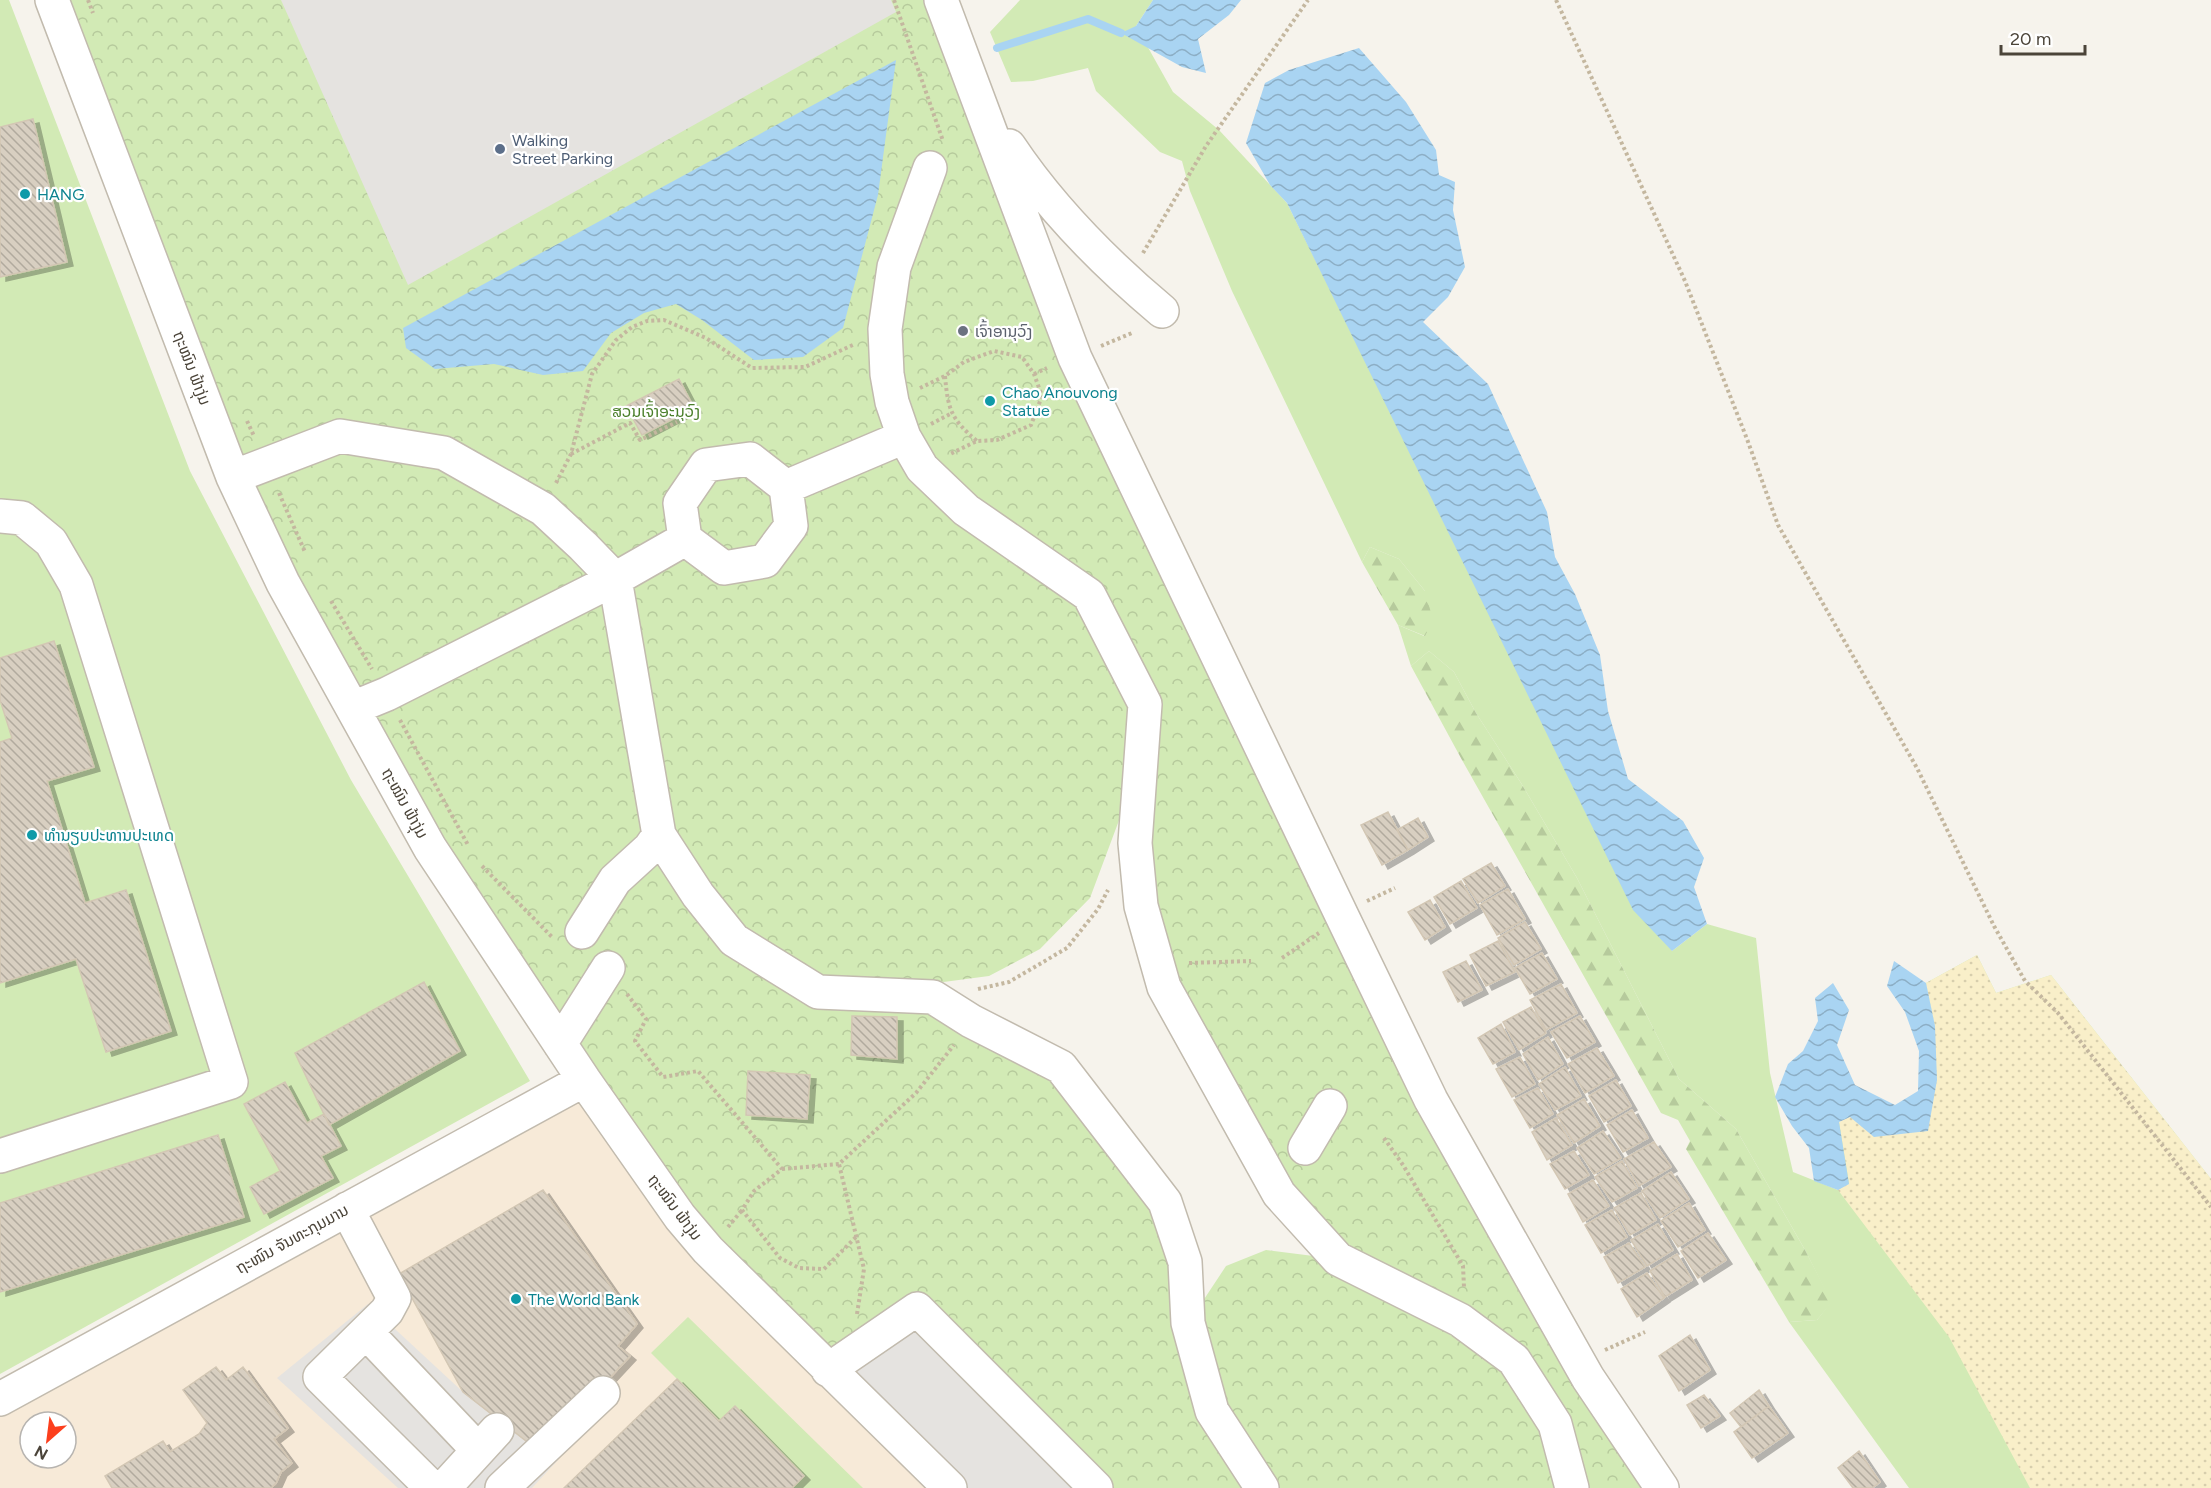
<svg xmlns="http://www.w3.org/2000/svg" width="2211" height="1488" font-family="Figtree,'Noto Sans Lao',sans-serif">
<defs>
<pattern id="forest-firs" width="22" height="20" patternUnits="userSpaceOnUse" patternTransform="scale(1.5)"><rect width="22" height="20" fill="#d2eab5"/><path d="M5 1l3.5 6h-7zM16 11l3.5 6h-7z" fill="#b6ca9c"/></pattern>
<pattern id="sand-dots" width="8" height="8" patternUnits="userSpaceOnUse" patternTransform="scale(1.5)"><rect width="8" height="8" fill="#f9efc9"/><path d="M2 2h.1M6 6h.1" fill="none" stroke="#d7cead" stroke-width="1.8" stroke-linecap="round"/></pattern>
<pattern id="park-crowns" width="20" height="18" patternUnits="userSpaceOnUse" patternTransform="scale(1.5)"><rect width="20" height="18" fill="#d2eab5"/><path d="M2 6a3 3 0 1 1 6 0M12 15a3 3 0 1 1 6 0" fill="none" stroke="#b6ca9c"/></pattern>
<pattern id="water-waves" width="16" height="10" patternUnits="userSpaceOnUse" patternTransform="scale(1.5)"><rect width="16" height="10" fill="#a9d4f2"/><path d="M0 5q4-4 8 0t8 0" fill="none" stroke="#8caec5"/></pattern>
<pattern id="building-back-hatch" width="6" height="6" patternUnits="userSpaceOnUse" patternTransform="scale(1.5)"><rect width="6" height="6" fill="#d8cfc1"/><path d="M-1 5l2 2M0 0l6 6M5-1l2 2" fill="none" stroke="#b1aa9e"/></pattern>
<filter id="shadow"><feDropShadow dx="6" dy="4" stdDeviation="0" flood-color="#0004"/></filter>
</defs>
<rect width="100%" height="100%" fill="#f6f3ec"/>
<path fill="#f7ead8" fill-rule="evenodd" d="M 584,1080 L 950,1488 L 0,1488 L 0,1399 ZM 30,1422 L 66,1422 L 66,1458 L 30,1458 Z"/>
<path fill="#d2eab5" d="M 0,0 L 9,0 L 190,471 L 351,780 L 530,1081 L 0,1374 Z
M 1020,0 L 1153,0 L 1136,26 L 1173,92 L 1219,130 L 1287,203 L 1361,352 L 1672,951 L 1707,924 L 1756,938 L 1770,1073 L 1793,1172 L 1838,1190 L 1839,1122 L 1874,1137 L 1928,1131 L 1935,1026 L 1926,983 L 1977,955 L 1996,993 L 2051,975 L 2211,1179 L 2211,1488 L 1909,1488 L 1789,1322 L 1817,1320 L 1831,1302 L 1805,1250 L 1736,1129 L 1679,1079 L 1577,878 L 1521,783 L 1476,713 L 1454,672 L 1429,651 L 1411,666 L 1398,625 L 1424,636 L 1425,591 L 1399,559 L 1370,547 L 1362,562 L 1232,291 L 1190,191 L 1182,161 L 1160,152 L 1096,91 L 1088,68 L 1033,81 L 1011,82 L 990,32 Z
M 688,1317 L 863,1488 L 792,1488 L 804,1476 L 735,1406 L 719,1421 L 651,1353 Z"/>
<path fill="url(#forest-firs)" d="M 1370,547 L 1399,559 L 1425,591 L 1433,620 L 1425,636 L 1398,625 L 1362,562 Z
M 1429,651 L 1454,672 L 1476,713 L 1521,783 L 1577,878 L 1679,1079 L 1736,1129 L 1805,1250 L 1832,1302 L 1817,1320 L 1789,1322 L 1686,1149 L 1690,1141 L 1678,1120 L 1661,1113 L 1462,760 L 1411,666 Z"/>
<path fill="url(#sand-dots)" d="M 1977,955 L 1996,993 L 2051,975 L 2211,1179 L 2211,1488 L 2030,1488 L 1949,1337 L 1838,1190 L 1849,1183 L 1839,1122 L 1850,1117 L 1928,1131 L 1935,1026 L 1926,983 Z"/>
<path fill="url(#park-crowns)" fill-rule="evenodd" d="M 52,0 L 941,0 L 979,101 L 1342,916 L 1662,1488 L 1096,1488 L 828,1370 L 708,1250 L 324,658 ZM 1121,815 L 1164,987 L 1337,1259 L 1266,1250 L 1226,1266 L 1189,1322 L 1165,1202 L 1061,1067 L 936,983 L 989,976 L 1040,949 L 1090,898 Z"/>
<path fill="#e5e3e0" d="M 281,0 L 891,0 L 896,12 L 408,285 Z
M 368,1304 L 463,1392 L 558,1460 L 532,1488 L 398,1488 L 277,1378 Z
M 917,1309 L 1096,1488 L 950,1488 L 828,1370 Z"/>
<path fill="url(#water-waves)" d="M 1153,0 L 1241,0 L 1229,15 L 1198,39 L 1206,73 L 1182,67 L 1121,33 L 1136,26 Z
M 1359,48 L 1406,102 L 1436,150 L 1439,175 L 1455,182 L 1453,210 L 1465,267 L 1448,297 L 1423,322 L 1488,384 L 1547,512 L 1555,557 L 1575,594 L 1600,655 L 1608,711 L 1628,779 L 1683,821 L 1704,858 L 1694,887 L 1707,924 L 1672,951 L 1633,910 L 1287,203 L 1270,185 L 1246,143 L 1265,83 L 1289,70 Z
M 896,60 L 878,195 L 843,328 L 803,357 L 754,360 L 702,320 L 676,304 L 644,313 L 611,333 L 583,371 L 543,375 L 494,364 L 435,369 L 406,348 L 403,328 Z
M 1894,961 L 1926,983 L 1935,1026 L 1937,1080 L 1928,1131 L 1874,1137 L 1850,1117 L 1839,1122 L 1849,1184 L 1838,1190 L 1814,1181 L 1809,1148 L 1792,1126 L 1775,1097 L 1788,1064 L 1803,1051 L 1818,1021 L 1815,998 L 1833,983 L 1849,1010 L 1837,1045 L 1855,1085 L 1895,1105 L 1918,1091 L 1919,1051 L 1905,1012 L 1887,986 Z"/>
<g fill="none" stroke-linecap="round" stroke-linejoin="round">
<path stroke="#a9d4f2" stroke-width="8" d="M 997,48 L 1088,19 L 1121,33"/>
</g>
<path fill="url(#building-back-hatch)" stroke="#d3c7b4" stroke-width="1.5" filter="url(#shadow)" d="M 33,119 L 67,262 L 0,277 L 0,127 Z
M 679,379 L 694,408 L 642,435 L 626,406 Z
M 54,641 L 94,767 L 47,781 L 85,903 L 126,890 L 171,1031 L 106,1052 L 76,959 L 0,983 L 0,742 L 12,738 L 0,700 L 0,658 Z
M 1388,812 L 1408,850 L 1382,865 L 1361,825 Z
M 1418,818 L 1428,837 L 1408,850 L 1397,830 Z
M 1491,863 L 1505,886 L 1478,903 L 1463,879 Z
M 1461,881 L 1477,908 L 1450,924 L 1434,897 Z
M 1508,889 L 1525,919 L 1497,935 L 1480,905 Z
M 1430,900 L 1445,927 L 1425,940 L 1408,912 Z
M 1525,922 L 1541,949 L 1514,965 L 1498,938 Z
M 1498,941 L 1515,972 L 1486,986 L 1470,955 Z
M 1542,953 L 1557,979 L 1530,994 L 1515,968 Z
M 1466,961 L 1482,990 L 1458,1002 L 1443,972 Z
M 424,982 L 460,1051 L 329,1125 L 295,1053 Z
M 1561,984 L 1577,1013 L 1546,1030 L 1530,1000 Z
M 1531,1007 L 1546,1033 L 1519,1050 L 1503,1022 Z
M 852,1016 L 897,1017 L 897,1059 L 851,1055 Z
M 1580,1016 L 1595,1042 L 1567,1058 L 1551,1032 Z
M 1501,1024 L 1515,1052 L 1493,1064 L 1478,1038 Z
M 1548,1037 L 1563,1064 L 1538,1080 L 1523,1054 Z
M 1597,1048 L 1614,1076 L 1585,1093 L 1568,1064 Z
M 1520,1057 L 1535,1084 L 1512,1097 L 1496,1069 Z
M 1565,1067 L 1581,1096 L 1555,1110 L 1539,1084 Z
M 748,1071 L 810,1075 L 807,1119 L 746,1115 Z
M 1616,1080 L 1631,1106 L 1604,1122 L 1589,1096 Z
M 285,1082 L 307,1123 L 324,1114 L 341,1146 L 321,1156 L 333,1178 L 264,1214 L 250,1187 L 280,1171 L 244,1104 Z
M 1538,1088 L 1553,1114 L 1530,1128 L 1514,1100 Z
M 1584,1099 L 1600,1126 L 1574,1143 L 1557,1115 Z
M 1632,1110 L 1648,1138 L 1623,1152 L 1607,1125 Z
M 1556,1118 L 1572,1145 L 1547,1160 L 1532,1132 Z
M 1603,1131 L 1621,1158 L 1594,1174 L 1577,1148 Z
M 218,1135 L 244,1217 L 0,1292 L 0,1203 Z
M 1654,1142 L 1671,1167 L 1639,1186 L 1624,1159 Z
M 1574,1151 L 1589,1175 L 1565,1189 L 1550,1164 Z
M 1622,1161 L 1637,1188 L 1612,1202 L 1595,1177 Z
M 1671,1172 L 1689,1199 L 1660,1218 L 1642,1191 Z
M 1593,1180 L 1609,1206 L 1583,1222 L 1568,1194 Z
M 543,1190 L 637,1324 L 618,1346 L 630,1356 L 578,1412 L 530,1444 L 463,1392 L 399,1274 Z
M 1641,1193 L 1656,1220 L 1630,1235 L 1614,1208 Z
M 1689,1203 L 1705,1230 L 1678,1247 L 1661,1221 Z
M 1612,1210 L 1627,1237 L 1601,1253 L 1585,1225 Z
M 1658,1224 L 1673,1250 L 1647,1266 L 1631,1240 Z
M 1708,1233 L 1726,1260 L 1698,1278 L 1681,1251 Z
M 1629,1243 L 1645,1267 L 1618,1283 L 1604,1257 Z
M 1677,1254 L 1692,1280 L 1665,1297 L 1650,1271 Z
M 1647,1273 L 1664,1298 L 1637,1317 L 1621,1289 Z
M 1690,1335 L 1710,1370 L 1679,1391 L 1659,1356 Z
M 216,1367 L 226,1380 L 243,1367 L 288,1428 L 274,1439 L 292,1463 L 281,1472 L 276,1483 L 271,1488 L 112,1488 L 105,1476 L 163,1441 L 170,1452 L 199,1434 L 207,1423 L 183,1390 Z
M 677,1379 L 719,1421 L 735,1406 L 804,1476 L 792,1488 L 564,1488 Z
M 1759,1390 L 1769,1406 L 1741,1427 L 1730,1413 Z
M 1704,1395 L 1720,1416 L 1701,1428 L 1687,1405 Z
M 1769,1406 L 1788,1433 L 1752,1458 L 1734,1432 Z
M 1859,1451 L 1880,1482 L 1872,1488 L 1853,1488 L 1838,1468 Z"/>
<g fill="none" stroke-linecap="round" stroke-linejoin="round">
<defs>
<path id="minor" d="M 52,0 L 233,477 L 283,583 L 430,848 L 584,1080 L 680,1217 L 708,1250 L 950,1488
M 941,0 L 1075,358 L 1342,916 L 1431,1100 L 1588,1378 L 1662,1488
M 1009,146 C 1049,206 1106,264 1162,311
M 930,168 L 894,267 L 885,329 L 887,374 L 892,402 L 904,437 L 922,468 L 966,510 L 1089,595 L 1145,704 L 1135,843 L 1141,906 L 1164,987 L 1279,1194 L 1338,1259 L 1460,1320 L 1514,1360 L 1555,1424 L 1572,1488
M 750,459 L 786,487 L 791,526 L 765,561 L 724,568 L 685,539 L 680,503 L 706,465 Z
M 233,477 L 340,436 L 444,453 L 543,509 L 583,546 L 615,579 L 659,835 L 698,895 L 734,940 L 818,992 L 933,997 L 971,1021 L 1061,1067 L 1165,1202 L 1185,1262 L 1188,1323 L 1212,1411 L 1262,1488
M 786,487 L 904,437
M 0,516 L 22,518 L 51,542 L 76,585 L 231,1082 L 0,1156
M 353,708 L 387,694 L 615,579 L 685,539
M 582,932 L 615,880 L 650,848 L 659,835
M 560,1044 L 608,968
M 1305,1148 L 1330,1106
M 347,1209 L 394,1298 L 387,1311 L 320,1377 L 432,1488
M 366,1332 L 478,1450
M 828,1370 L 917,1309 L 1096,1488
M 0,1399 L 584,1080
M 444,1488 L 497,1430
M 502,1488 L 603,1393"/>
</defs>
<use href="#minor" stroke="#c2bbae" stroke-width="36"/>
<path stroke="#c4b79f" stroke-width="4" stroke-dasharray="3 3" stroke-linecap="butt" d="M 88,0 L 93,13
M 894,0 L 943,141
M 1556,0 L 1685,281 L 1747,439 L 1778,525 L 1917,768 L 1994,926 L 2025,981 L 2058,1013 L 2211,1207
M 1143,253 L 1206,146 L 1308,0
M 1101,346 L 1132,333
M 1034,374 L 1047,368
M 945,376 C 948,410 951,419 977,441
M 920,388 L 945,376 L 964,362 L 994,351 L 1022,357 L 1034,374 L 1042,396 L 1031,425 L 997,440 L 977,441 L 950,454
M 247,421 L 254,436
M 931,424 L 952,413
M 571,454 L 630,423 L 640,440 L 677,422
M 556,483 L 571,454 L 592,374 L 616,340 L 632,327 L 647,321 L 664,320 L 706,338 L 752,368 L 805,367 L 855,344
M 279,493 L 305,552
M 331,601 L 372,669
M 400,720 L 468,845
M 482,866 L 553,938
M 1367,901 L 1395,888
M 1282,958 L 1319,933
M 1189,963 L 1251,961
M 978,989 L 1009,982 L 1067,948 L 1098,909 L 1108,890
M 627,994 L 646,1019 L 635,1041 L 663,1077 L 698,1071 L 782,1169 L 754,1191 L 742,1210 L 780,1258 L 799,1268 L 824,1269 L 856,1237
M 1384,1138 L 1403,1165 L 1463,1266 L 1464,1287
M 782,1169 L 839,1164
M 728,1227 L 742,1210
M 857,1314 L 864,1269 L 839,1164 L 916,1093 L 954,1045
M 1605,1350 L 1645,1332"/>
<use href="#minor" stroke="#fff" stroke-width="33"/>
</g>
<circle fill="#5c6f8a" stroke="#fff" stroke-width="2" cx="500" cy="149" r="6"/>
<g fill="#0f9aa8" stroke="#fff" stroke-width="2">
<circle cx="25" cy="194" r="6"/>
<circle cx="990" cy="401" r="6"/>
<circle cx="32" cy="835" r="6"/>
<circle cx="516" cy="1299" r="6"/>
</g>
<circle fill="#6b7280" stroke="#fff" stroke-width="2" cx="963" cy="331" r="6"/>
<g text-anchor="middle" dominant-baseline="central" stroke-width="4.5" stroke-linejoin="round" paint-order="stroke">
<g font-size="16" fill="#4e5e75" stroke="#fff" text-anchor="start">
<text x="512" y="140">Walking<tspan x="512" dy="18">Street Parking</tspan></text>
</g>
<g font-size="16" fill="#0d838f" stroke="#fff" text-anchor="start">
<text x="37" y="194">HANG</text>
<text x="1002" y="392">Chao Anouvong<tspan x="1002" dy="18">Statue</tspan></text>
<text x="44" y="835">ທຳນຽບປະທານປະເທດ</text>
<text x="528" y="1299">The World Bank</text>
</g>
<g font-size="16" fill="#5b616d" stroke="#fff" text-anchor="start">
<text x="975" y="331">ເຈົ້າອານຸວົງ</text>
</g>
<g font-size="16" fill="#4b4439" stroke="#fff">
<text transform="translate(192 368) rotate(69)">ຖະໝົນ ຟ້າງຸ່ມ</text>
<text transform="translate(405 803) rotate(61)">ຖະໝົນ ຟ້າງຸ່ມ</text>
<text transform="translate(675 1207) rotate(53)">ຖະໝົນ ຟ້າງຸ່ມ</text>
<text transform="translate(292 1239) rotate(-29)">ຖະໜົນ ຈັນທະກຸມມານ</text>
</g>
<g font-size="16" fill="#4a7f2a" stroke="#fff">
<text x="656" y="411">ສວນເຈົ້າອະນຸວົງ</text>
</g>
</g>
<g transform="translate(48 1440) rotate(208)"><circle r="28" fill="#ffffff" stroke="#b7b4b0" stroke-width="1.5"/>
<path d="M0-4.5L10 22L0 15L-10 22Z" fill="#fc3f1d"/>
<text y="-9" font-size="16" font-weight="bold" text-anchor="middle" fill="#4b4439">N</text>
</g>
<path d="M2001 45v9h84v-9" fill="none" stroke="#4b4439" stroke-width="3"/>
<text x="2010" y="45" font-size="18" fill="#4b4439" stroke="#ffffff" stroke-width="4.5" paint-order="stroke">20 m</text>
</svg>
